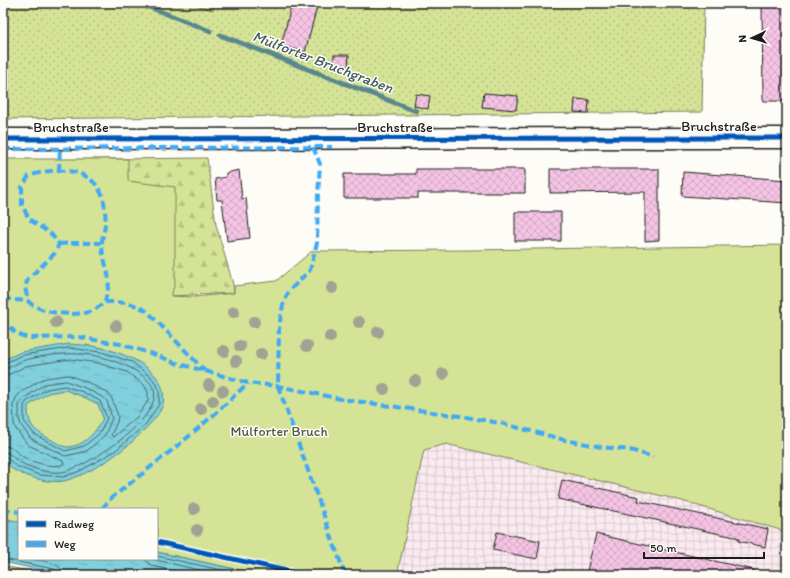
<svg xmlns="http://www.w3.org/2000/svg" width="790" height="578" font-family="Itim,sans-serif">
<defs>
<pattern id="industrial-grid" width="8" height="8" patternUnits="userSpaceOnUse"><rect width="8" height="8" fill="#fbebf1"/><path d="M0 4h8M4 0v8" fill="none" stroke="#d7c9ce"/></pattern>
<pattern id="grass-dots" width="8" height="8" patternUnits="userSpaceOnUse"><rect width="8" height="8" fill="#d5e396"/><path d="M2 2h.1M6 6h.1" fill="none" stroke="#b6c281" stroke-width="1.8" stroke-linecap="round"/></pattern>
<pattern id="forest-firs" width="22" height="20" patternUnits="userSpaceOnUse"><rect width="22" height="20" fill="#d5e396"/><path d="M5 1l3.5 6h-7zM16 11l3.5 6h-7z" fill="#b6c281"/></pattern>
<pattern id="water-ripples" width="26" height="14" patternUnits="userSpaceOnUse"><rect width="26" height="14" fill="#80cfdc"/><path d="M2 4q2-2 4 0t4 0M15 11q2-2 4 0t4 0" fill="none" stroke="#6eb1bc"/></pattern>
<pattern id="building-cross-hatch" width="8" height="8" patternUnits="userSpaceOnUse"><rect width="8" height="8" fill="#f5c4e4"/><path d="M0 0l8 8M0 8l8-8" fill="none" stroke="#d1a8c3"/></pattern>
</defs>
<rect width="100%" height="100%" fill="#fdfcf7"/>
<filter id="ink" filterUnits="userSpaceOnUse"><feTurbulence type="fractalNoise" baseFrequency=".025" numOctaves="2"/><feDisplacementMap in="SourceGraphic" scale="8" xChannelSelector="R" yChannelSelector="G"/><feConvolveMatrix kernelMatrix="1 2 1 2 8 2 1 2 1" color-interpolation-filters="sRGB"/></filter>
<g filter="url(#ink)">
<path fill="url(#industrial-grid)" d="M 446,444 L 675,499 L 787,532 L 787,575 L 397,575 L 424,450 Z"/>
<path fill="url(#grass-dots)" stroke="#788059" d="M 3,3 L 704,3 L 702,112 L 3,119 Z
M 3,566 L 50,575 L 3,575 Z"/>
<path fill="url(#forest-firs)" stroke="#788059" d="M 207,158 L 216,225 L 233,284 L 234,293 L 170,296 L 128,181 L 3,160 Z"/>
<path fill="#d5e396" stroke="#788059" d="M 196,3 L 215,3 L 213,10 L 196,5 Z
M 3,159 L 128,159 L 128,181 L 175,187 L 175,283 L 171,296 L 194,297 L 234,293 L 234,286 L 276,281 L 312,251 L 470,250 L 787,245 L 787,532 L 675,499 L 446,444 L 424,450 L 397,575 L 262,575 L 157,552 L 157,509 L 19,509 L 19,522 L 3,518 Z"/>
<path fill="url(#water-ripples)" stroke="#58878f" fill-rule="evenodd" d="M 69,344 C 80,345 92,345 103,348 C 129,355 169,371 163,404 C 161,415 140,434 132,442 C 114,457 88,475 64,481 C 50,484 26,477 14,470 C 10,467 6,463 3,459 L 3,360 L 21,352 ZM 65,390 L 81,396 L 98,404 L 103,418 C 96,432 84,447 66,447 C 61,446 54,441 50,439 C 33,430 28,425 28,406 L 48,393 Z
M 3,518 L 19,522 L 19,559 L 157,559 L 157,552 L 262,575 L 63,575 L 3,562 Z"/>
<g fill="none" stroke-linecap="round" stroke-linejoin="round">
<path stroke="#446469" stroke-width="1" d="M 3,364 L 22,355 L 69,348 L 101,352 L 132,362 L 152,378 L 159,389 L 159,404 L 146,424 L 115,451 L 80,471 L 63,477 L 39,475 L 16,466 L 7,458 L 3,457
M 3,369 C 11,368 18,362 25,360 C 49,354 77,351 101,357 C 116,361 148,372 154,390 C 162,418 87,468 62,472 C 49,474 28,468 18,461 C 12,457 10,452 3,452
M 3,375 L 10,374 L 26,366 L 70,359 L 98,363 L 127,372 L 144,385 L 148,392 L 148,401 L 137,417 L 113,437 L 111,435 L 117,422 L 118,416 L 112,399 L 108,393 L 87,382 L 68,375 L 46,378 L 41,380 L 20,393 L 16,398 L 13,405 L 14,424 L 16,429 L 28,445 L 63,461 L 64,464 C 54,469 30,462 22,456 C 15,451 12,446 3,446
M 66,381 L 85,388 L 104,398 L 107,401 L 112,418 L 105,435 L 88,450 L 84,452 L 65,456 L 31,439 L 21,425 L 19,419 L 19,405 L 23,399 L 45,384 Z
M 65,386 L 83,392 L 100,401 L 107,418 L 100,433 L 84,446 L 65,451 L 34,434 L 24,421 L 24,406 L 26,402 L 47,389 Z
M 157,556 L 244,575
M 3,559 L 54,569 L 57,571 L 58,575
M 30,559 C 41,561 62,561 63,575
M 144,559 L 152,566 L 192,575
M 152,559 L 220,575"/>
<path stroke="#58878f" stroke-width="5" d="M 139,3 L 210,31
M 220,35 L 416,111"/>
</g>
<path fill="url(#building-cross-hatch)" stroke="#1c1c1c" d="M 292,3 L 318,3 L 305,52 L 281,46 Z
M 762,3 L 787,3 L 787,101 L 763,101 Z
M 334,55 L 349,55 L 348,68 L 333,67 Z
M 484,93 L 518,96 L 516,110 L 482,107 Z
M 416,94 L 430,96 L 428,109 L 414,106 Z
M 575,99 L 589,100 L 588,113 L 574,112 Z
M 416,169 L 525,169 L 525,193 L 418,193 L 418,198 L 344,198 L 344,174 L 416,174 Z
M 550,169 L 659,169 L 659,240 L 645,241 L 645,192 L 550,193 Z
M 239,170 L 242,199 L 246,198 L 250,238 L 227,241 L 222,200 L 217,200 L 215,179 L 226,177 L 226,173 Z
M 683,172 L 787,180 L 787,203 L 682,196 Z
M 515,212 L 561,212 L 561,241 L 515,241 Z
M 562,480 L 639,497 L 638,501 L 768,529 L 765,547 L 738,541 L 739,538 L 558,499 Z
M 497,532 L 540,541 L 537,559 L 493,550 Z
M 596,534 L 754,570 L 753,575 L 586,575 Z"/>
<g fill="none" stroke-linecap="round" stroke-linejoin="round">
<defs>
<path id="minor" d="M 3,139 L 787,138"/>
</defs>
<use href="#minor" stroke="#1c1c1c" stroke-width="23"/>
<use href="#minor" stroke="#fdfcf7" stroke-width="20"/>
<path stroke="#3fa9f5" stroke-width="4" stroke-dasharray="8 4" stroke-linecap="butt" d="M 313,147 L 320,164 L 318,195 L 317,243 L 310,270 L 290,290 L 284,300 L 281,315 L 279,329 L 278,386 L 345,575
M 3,149 L 332,147
M 59,171 L 60,148
M 59,244 L 74,243 L 101,243
M 3,299 L 28,301 C 39,314 76,317 92,311 C 97,309 101,305 105,302 C 106,295 109,287 109,281 C 108,268 101,254 102,242 C 102,236 105,230 105,224 C 106,217 105,209 104,202 C 97,167 57,166 29,176 L 22,187 L 22,205 L 29,219 L 51,234 L 59,244 L 55,253 L 28,279 L 25,287 L 28,301
M 105,302 C 121,302 134,302 148,312 L 205,371
M 3,317 C 10,330 17,336 31,338 L 79,337 L 95,340 L 120,344 L 156,355 L 176,363 L 248,383 L 278,386 L 341,399 L 460,416 L 500,423 L 565,440 L 602,447 L 630,450 L 653,457
M 3,509 L 19,512
M 102,509 L 109,500 L 181,443 L 217,412 L 248,383"/>
<defs>
<path id="cycleway" d="M 3,139 L 787,138
M 157,542 L 305,575"/>
</defs>
<use href="#cycleway" stroke="#fdfcf7" stroke-width="8"/>
<use href="#cycleway" stroke="#0057b8" stroke-width="5"/>
</g>
<g fill="#a0a293">
<circle cx="332" cy="288" r="6"/>
<circle cx="234" cy="312" r="6"/>
<circle cx="56" cy="322" r="6"/>
<circle cx="254" cy="322" r="6"/>
<circle cx="359" cy="322" r="6"/>
<circle cx="116" cy="326" r="6"/>
<circle cx="378" cy="332" r="6"/>
<circle cx="330" cy="337" r="6"/>
<circle cx="240" cy="346" r="6"/>
<circle cx="307" cy="346" r="6"/>
<circle cx="224" cy="351" r="6"/>
<circle cx="261" cy="354" r="6"/>
<circle cx="236" cy="361" r="6"/>
<circle cx="443" cy="374" r="6"/>
<circle cx="415" cy="381" r="6"/>
<circle cx="209" cy="385" r="6"/>
<circle cx="384" cy="389" r="6"/>
<circle cx="223" cy="391" r="6"/>
<circle cx="213" cy="401" r="6"/>
<circle cx="201" cy="409" r="6"/>
<circle cx="194" cy="509" r="6"/>
<circle cx="197" cy="530" r="6"/>
</g>
</g>
<g text-anchor="middle" dominant-baseline="central" stroke-width="3" stroke-linejoin="round" paint-order="stroke">
<g font-size="14" fill="#1c1c1c" stroke="#fdfcf7">
<text x="719" y="126">Bruchstraße</text>
<text x="71" y="127">Bruchstraße</text>
<text x="395" y="127">Bruchstraße</text>
</g>
<g font-size="14" fill="#545841" stroke="#fdfcf7">
<text x="279" y="431">Mülforter Bruch</text>
</g>
<g font-size="15" font-style="italic" fill="#3f5b5f" stroke="#fdfcf7">
<text transform="translate(323 62) rotate(21)">Mülforter Bruchgraben</text>
</g>
</g>
<rect width="790" height="578" fill="none" stroke="#fdfcf7" stroke-width="16"/>
<rect x="8" y="8" width="774" height="562" fill="none" stroke="#1c1c1c" stroke-width="1.5" filter="url(#ink)"/>
<rect x="18" y="508" width="140" height="52" fill="#fdfcf7" stroke="#a3a29f"/>
<rect x="26" y="521" width="20" height="6" fill="#0057b8" stroke="#a3a29f"/>
<text x="54" y="528" font-size="12" fill="#1c1c1c">Radweg</text>
<rect x="26" y="541" width="20" height="6" fill="#3fa9f5" stroke="#a3a29f"/>
<text x="54" y="548" font-size="12" fill="#1c1c1c">Weg</text>
<g transform="translate(752 38) rotate(266)" stroke="#fdfcf7" stroke-width="3" paint-order="stroke">
<path d="M0-3L7 15L0 10L-7 15Z" fill="#1c1c1c"/>
<text y="-6" font-size="11" font-weight="bold" text-anchor="middle" fill="#1c1c1c">N</text>
</g>
<path d="M644 552v6h120v-6" fill="none" stroke="#1c1c1c" stroke-width="2"/>
<text x="650" y="552" font-size="12" fill="#1c1c1c" stroke="#fdfcf7" stroke-width="3" paint-order="stroke">50 m</text>
</svg>
